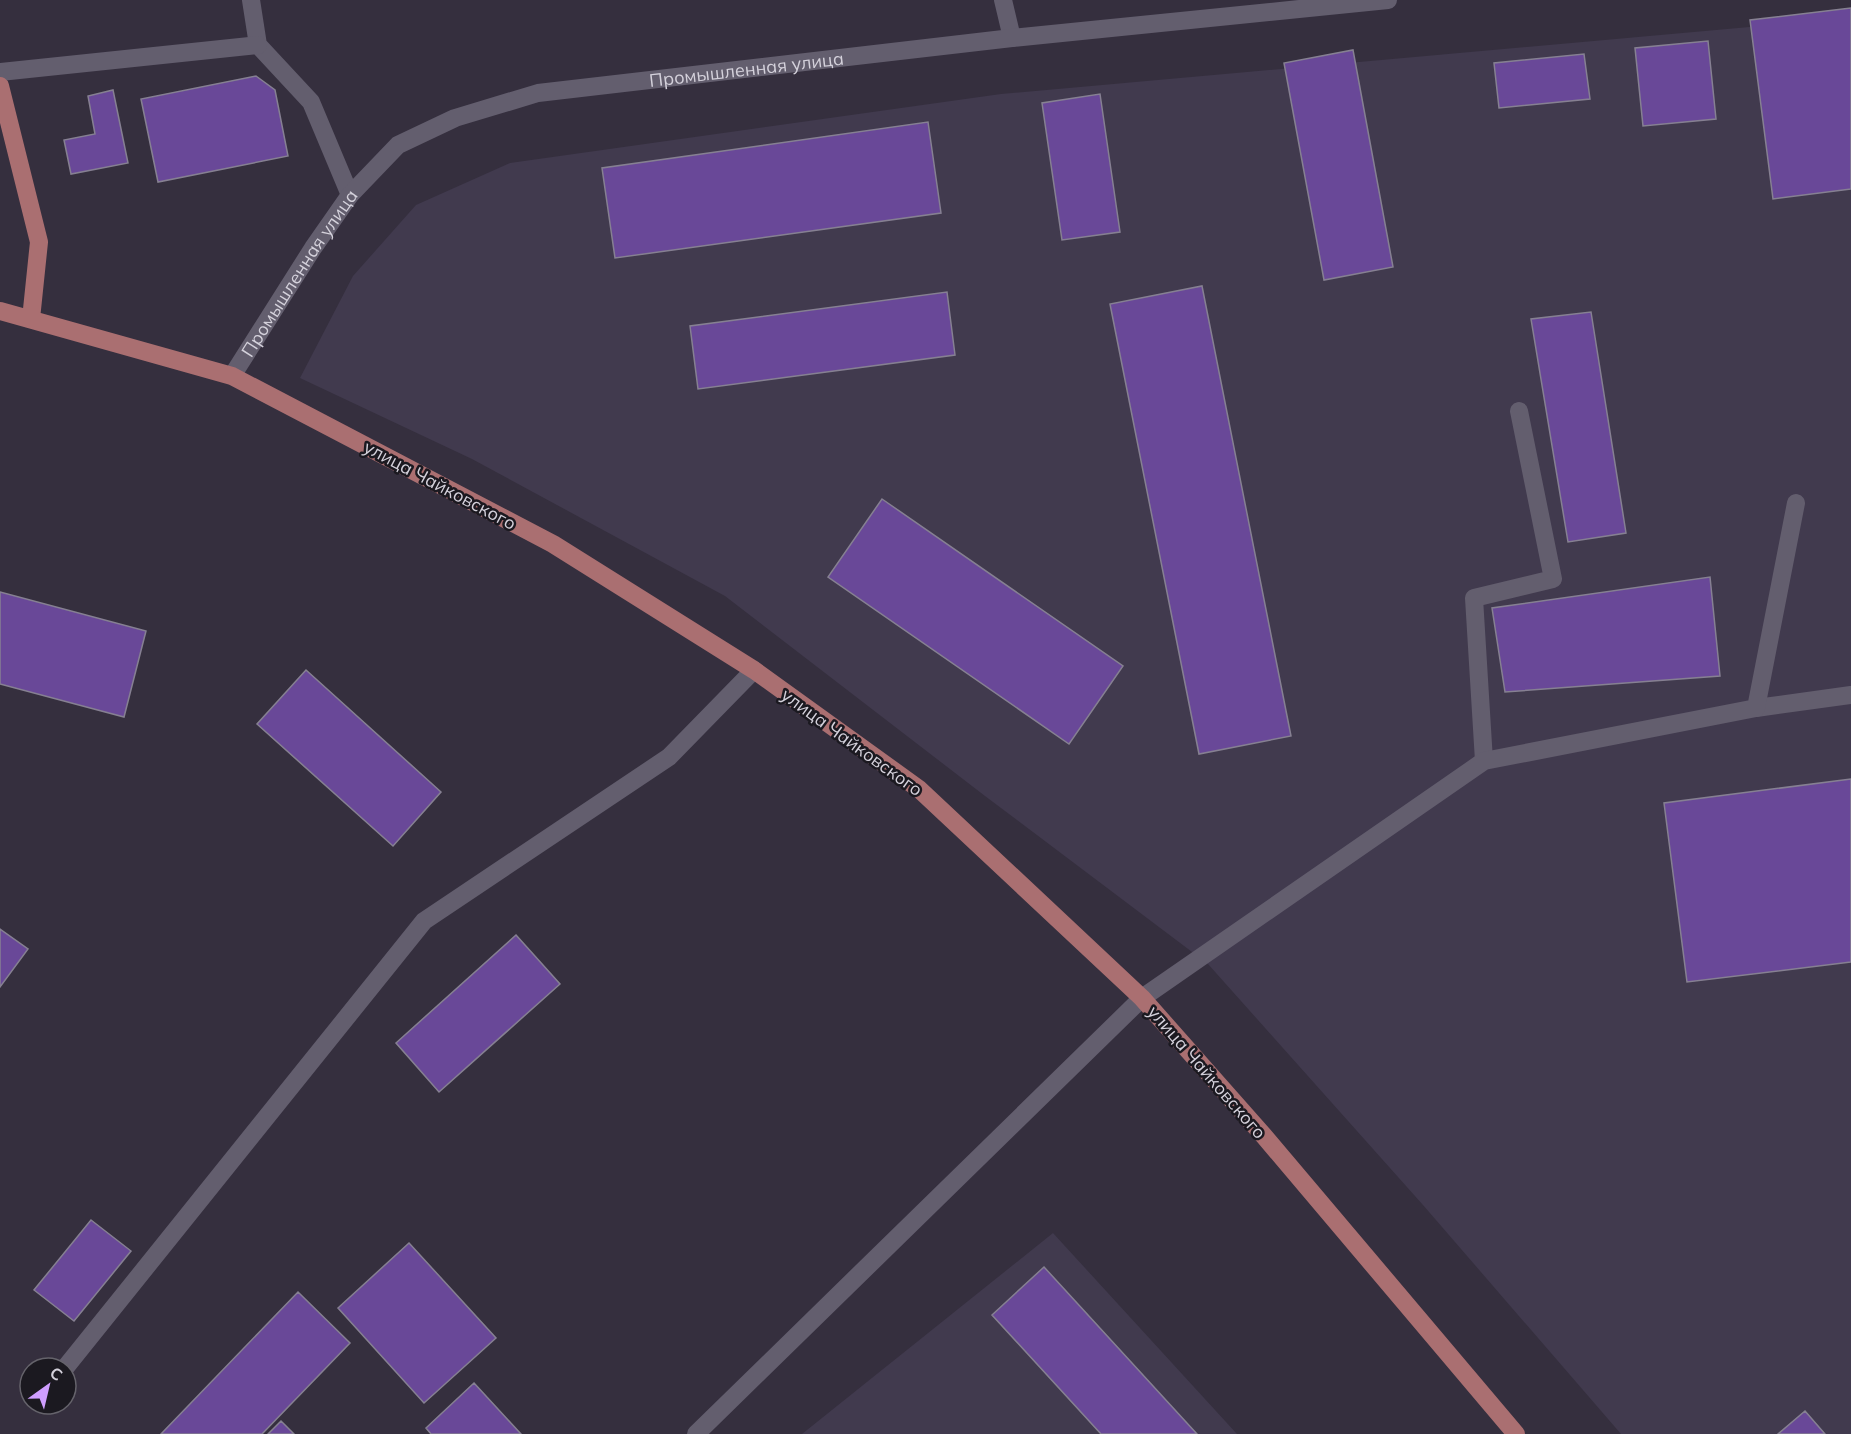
<svg xmlns="http://www.w3.org/2000/svg" width="1851" height="1434" font-family="Mulish,sans-serif">
<rect width="100%" height="100%" fill="#352f3e"/>
<path fill="#413a4e" d="M 1851,18 L 1851,1434 L 1621,1434 L 1423,1205 L 1208,964 L 985,796 L 725,596 L 472,459 L 300,378 L 353,276 L 416,205 L 510,163 L 1001,94 Z
M 1053,1233 L 1237,1434 L 802,1434 Z"/>
<path fill="#694898" stroke="#868092" stroke-width="1.5" d="M 1851,8 L 1851,189 L 1773,199 L 1750,20 Z
M 1708,41 L 1716,119 L 1643,126 L 1635,48 Z
M 1353,50 L 1393,267 L 1324,280 L 1284,63 Z
M 1584,54 L 1590,99 L 1499,108 L 1494,63 Z
M 256,76 L 275,90 L 288,156 L 158,182 L 141,99 Z
M 113,90 L 128,163 L 71,174 L 64,140 L 95,134 L 88,96 Z
M 1100,94 L 1120,232 L 1062,240 L 1042,103 Z
M 928,122 L 941,213 L 615,258 L 602,168 Z
M 1202,286 L 1291,736 L 1199,754 L 1110,304 Z
M 947,292 L 955,355 L 698,389 L 690,326 Z
M 1591,312 L 1626,533 L 1568,542 L 1531,319 Z
M 882,499 L 1123,666 L 1069,744 L 828,577 Z
M 1710,577 L 1720,676 L 1505,692 L 1492,608 Z
M 0,592 L 146,631 L 124,717 L 0,684 Z
M 306,670 L 441,792 L 393,846 L 257,724 Z
M 1851,779 L 1851,962 L 1687,982 L 1664,803 Z
M 0,929 L 28,949 L 0,987 Z
M 516,935 L 560,984 L 439,1092 L 396,1043 Z
M 91,1220 L 131,1251 L 74,1321 L 34,1290 Z
M 409,1243 L 496,1338 L 424,1403 L 338,1308 Z
M 1044,1267 L 1197,1434 L 1101,1434 L 992,1315 Z
M 298,1292 L 350,1343 L 262,1434 L 161,1434 Z
M 474,1383 L 521,1434 L 431,1434 L 426,1428 Z
M 1805,1411 L 1825,1434 L 1778,1434 Z
M 281,1421 L 294,1434 L 268,1434 Z"/>
<g fill="none" stroke-linecap="round" stroke-linejoin="round">
<g stroke="#635e6e" stroke-width="18">
<path d="M 251,0 L 258,45 L 311,102 L 350,195"/>
<path d="M 1003,0 L 1012,38"/>
<path d="M 0,72 L 258,45"/>
<path id="s1" d="M 232,376 L 313,248 L 350,195 L 398,145 L 455,118 L 538,93 L 1012,38 L 1388,0"/>
<path d="M 1756,708 L 1851,695"/>
<path d="M 1484,761 L 1474,598 L 1553,579 L 1519,411"/>
<path d="M 65,1368 L 424,921 L 669,757 L 754,670"/>
<path d="M 696,1434 L 1142,998 L 1484,761 L 1756,708 L 1796,503"/>
</g>
<path stroke="#aa6f71" stroke-width="18" d="M 0,86 L 39,242 L 31,319
M 0,311 L 232,376 L 553,544 L 754,670 L 919,789 L 1142,998 L 1264,1136 L 1516,1434"/>
</g>
<g text-anchor="middle" dominant-baseline="central" stroke-width="5" stroke-linejoin="round" paint-order="stroke">
<g font-size="18" fill="#d4d1db" stroke="#1b1920">
<text stroke="none"><textPath href="#s1" startOffset="645">Промышленная улица</textPath></text>
<text stroke="none"><textPath href="#s1" startOffset="123">Промышленная улица</textPath></text>
<text transform="translate(440 485) rotate(28)">улица Чайковского</text>
<text transform="translate(852 742) rotate(36)">улица Чайковского</text>
<text transform="translate(1207 1072) rotate(49)">улица Чайковского</text>
</g>
</g>
<g transform="translate(48 1386) rotate(34)"><circle r="28" fill="#1b1920" stroke="#65636b" stroke-width="1.5"/>
<path d="M0-4.5L10 22L0 15L-10 22Z" fill="#cf9eff"/>
<text y="-9" font-size="16" font-weight="bold" text-anchor="middle" fill="#d4d1db">С</text>
</g>
</svg>
